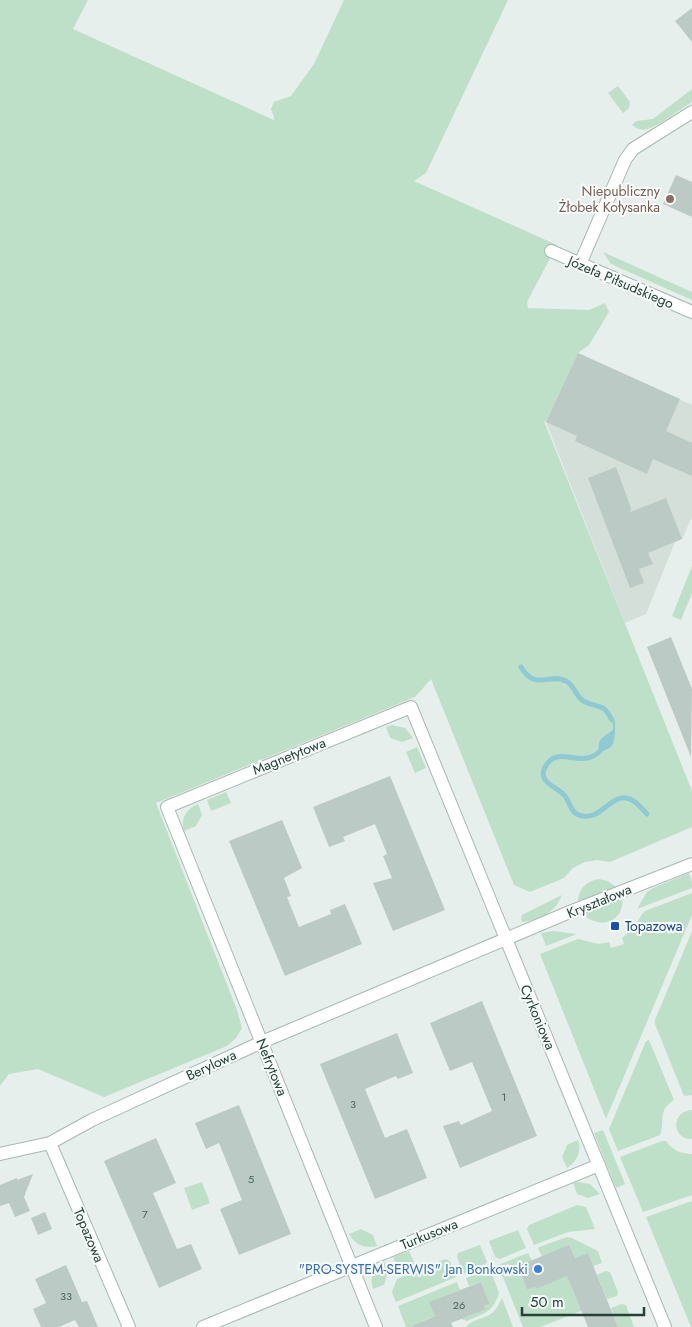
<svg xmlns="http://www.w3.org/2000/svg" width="692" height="1327" font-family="Jost,sans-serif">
<rect width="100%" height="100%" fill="#e6efeb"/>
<path fill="#d4dfda" d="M 578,353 L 692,405 L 692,517 L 682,539 L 675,542 L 646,614 L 625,623 L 546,422 Z"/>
<path fill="#bfe0c8" d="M 0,0 L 88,0 L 73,29 L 274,120 L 274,117 L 271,109 L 274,102 L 291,96 L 314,64 L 344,0 L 508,0 L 426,173 L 414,181 L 557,245 L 527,302 L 528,308 L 589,310 L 605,303 L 609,312 L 589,345 L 578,353 L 546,422 L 544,421 L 692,791 L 692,827 L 610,862 L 597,860 L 585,862 L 573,868 L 564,878 L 530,892 L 514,885 L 431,679 L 415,697 L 156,803 L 237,1010 L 242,1028 L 236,1038 L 227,1046 L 104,1097 L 38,1069 L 9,1074 L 0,1086 Z
M 618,86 L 630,102 L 629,108 L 623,113 L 608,93 Z
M 692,89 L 692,102 C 680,109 659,126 647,129 C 641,131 636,128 632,125 L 636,121 L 653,119 Z
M 603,252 L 692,292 L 692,300 L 611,264 Z
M 692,566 L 692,593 L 681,620 L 672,616 Z
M 392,725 L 405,728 L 413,738 L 402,742 L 390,738 L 386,727 Z
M 417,747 L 426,768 L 415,773 L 406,752 Z
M 226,792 L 231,803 L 211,811 L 207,800 Z
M 198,804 L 202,815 L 196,826 L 184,831 C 180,819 187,808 198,804 Z
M 689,873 L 692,882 L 692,888 L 637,909 L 647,892 L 653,888 Z
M 599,879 L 608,881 L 619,889 L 578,905 C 577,891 585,881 599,879 Z
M 692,893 L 692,915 L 606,1119 L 540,954 L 578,939 L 599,944 L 609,942 L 611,948 L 624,944 L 622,938 L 635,926 L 642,914 L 645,911 Z
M 562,895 C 555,913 540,920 522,922 L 521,919 L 522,915 Z
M 622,897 C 626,923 597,931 581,912 Z
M 553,931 L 577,934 L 546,946 L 541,933 Z
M 692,931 L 692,1095 L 684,1096 L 655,1024 L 655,1020 Z
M 649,1040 L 674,1100 C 656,1112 666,1121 660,1135 L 618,1151 L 609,1129 L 646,1041 Z
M 692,1110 L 692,1139 C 671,1139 671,1111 692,1110 Z
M 603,1130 L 625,1184 L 616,1188 L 594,1133 Z
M 578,1140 C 582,1152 577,1161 567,1168 L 562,1157 L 567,1145 Z
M 662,1141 L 666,1141 C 672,1150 681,1154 692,1154 L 692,1195 L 643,1212 L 620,1157 Z
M 202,1182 L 210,1203 L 192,1210 L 184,1188 Z
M 578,1182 L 590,1184 L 600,1194 L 588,1198 L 577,1194 L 573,1183 Z
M 692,1201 L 692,1327 L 691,1327 L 646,1217 Z
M 577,1205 L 586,1207 L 595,1229 L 568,1232 L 534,1245 L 527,1229 L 529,1225 Z
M 361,1229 L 373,1235 L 377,1246 C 366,1249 355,1245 349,1234 Z
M 518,1230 L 526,1248 L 500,1259 L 495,1257 L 489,1241 Z
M 567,1237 L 572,1238 L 598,1251 L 602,1263 L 593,1266 L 588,1253 L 575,1258 L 542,1256 L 538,1249 L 539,1247 Z
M 480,1245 L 487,1262 L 484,1266 L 463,1274 L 457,1257 L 458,1253 Z
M 409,1251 L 416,1267 L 407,1271 L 397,1266 L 393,1257 Z
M 528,1253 L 532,1261 L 518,1267 L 527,1290 L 535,1287 L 536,1289 L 550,1283 L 565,1263 C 570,1279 573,1298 584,1310 L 540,1327 L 523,1327 L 498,1265 Z
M 445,1259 L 450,1261 L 456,1277 L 396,1302 L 392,1292 L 397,1279 Z
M 384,1261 L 388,1272 L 384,1285 L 373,1289 C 369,1276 373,1268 384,1261 Z
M 490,1269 L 499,1293 C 493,1313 484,1313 467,1321 L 461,1319 L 451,1323 L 485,1309 L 484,1306 L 490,1304 L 481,1282 L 469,1286 L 466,1278 Z
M 605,1271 L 610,1272 L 618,1292 L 617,1296 L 607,1299 L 597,1275 Z
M 457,1282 L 460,1290 L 430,1302 L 435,1316 L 422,1321 L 424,1327 L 406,1327 L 398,1306 Z
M 502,1298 L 513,1327 L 466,1327 C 472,1319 485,1319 492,1313 C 497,1309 499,1304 502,1298 Z
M 622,1304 L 626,1305 L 634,1327 L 618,1327 L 611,1308 Z"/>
<path fill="#8ec9d4" d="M 607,715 C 617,718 615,724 615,732 C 614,743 614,748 602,751 L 599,750 C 597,736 607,737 613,729 L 613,723 Z"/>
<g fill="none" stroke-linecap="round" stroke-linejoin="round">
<path stroke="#8ec9d4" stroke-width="5" d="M 521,667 C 536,692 549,672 566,681 C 574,685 575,694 581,699 C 587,705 595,704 603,708 C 607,710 609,716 612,720
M 605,745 C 586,774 561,744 547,764 C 534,783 558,786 565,796 C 572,806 571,818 589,816 C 603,815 611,796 626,798 C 635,799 641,808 647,814"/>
</g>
<path fill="#bbcac4" d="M 692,8 L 692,42 L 675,21 Z
M 676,175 L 692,182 L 692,217 L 663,204 Z
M 578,353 L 680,399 L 666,431 L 692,443 L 692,476 L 653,459 L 647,474 L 575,441 L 577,436 L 546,422 Z
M 616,467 L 631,508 L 630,512 L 666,498 L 682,539 L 648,553 L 653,564 L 639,569 L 644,583 L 630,588 L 588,478 Z
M 671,637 L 692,689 L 691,757 L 647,647 Z
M 390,776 L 445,910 L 393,931 L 373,883 L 392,878 L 383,856 L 387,854 L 375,824 L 343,837 L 345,841 L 329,847 L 313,807 Z
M 282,820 L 302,868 L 284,878 L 291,896 L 287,897 L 299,927 L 331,914 L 330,910 L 345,904 L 362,944 L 285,976 L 229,841 Z
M 482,1001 L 537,1136 L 460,1168 L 443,1126 L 459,1121 L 461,1125 L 492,1111 L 472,1062 L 450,1071 L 430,1023 Z
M 397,1033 L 413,1073 L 398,1079 L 396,1076 L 365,1089 L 385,1138 L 407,1129 L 427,1178 L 375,1199 L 320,1064 Z
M 239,1105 L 291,1234 L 239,1255 L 220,1209 L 242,1200 L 219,1143 L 206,1149 L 195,1123 Z
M 156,1138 L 176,1183 L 153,1193 L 177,1249 L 191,1244 L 202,1269 L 159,1288 L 104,1161 Z
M 33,1174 L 24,1197 L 30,1211 L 15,1217 L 9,1203 L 0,1206 L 0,1185 L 17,1178 L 17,1180 Z
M 45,1212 L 52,1229 L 38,1235 L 31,1218 Z
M 569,1245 L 575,1258 L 588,1253 L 618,1327 L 588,1327 L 567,1276 L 536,1289 L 535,1287 L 527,1290 L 518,1266 Z
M 66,1265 L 82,1302 L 87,1301 L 98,1327 L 79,1327 L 75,1320 L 59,1327 L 41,1327 L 33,1309 L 46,1303 L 35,1279 Z
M 481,1282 L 490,1304 L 484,1306 L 486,1309 L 451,1323 L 453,1327 L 410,1327 L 435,1316 L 429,1302 Z"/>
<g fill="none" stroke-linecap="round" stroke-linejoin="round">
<defs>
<path id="minor" d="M 551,251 L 692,312
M 580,264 L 625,160 L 633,149 L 692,112
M 50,1143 L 129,1327
M 0,1154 L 50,1143 L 92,1120 L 262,1042 L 572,911 L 692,864
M 203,1327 L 599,1165
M 376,1327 L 167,807 L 411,707 L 665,1327"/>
</defs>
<use href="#minor" stroke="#a8b8b2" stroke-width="14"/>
<use href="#minor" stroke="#fff" stroke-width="12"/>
</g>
<circle fill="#8d6e63" stroke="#f7fbf9" stroke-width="2" cx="670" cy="199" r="5"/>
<rect fill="#1a4fb4" stroke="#f7fbf9" stroke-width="2" x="610" y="921" width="10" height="10" rx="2.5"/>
<circle fill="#3f7fe0" stroke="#f7fbf9" stroke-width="2" cx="538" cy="1269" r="5"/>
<g text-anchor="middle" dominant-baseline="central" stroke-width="4" stroke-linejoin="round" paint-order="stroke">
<g font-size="11" fill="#4a645c">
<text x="504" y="1097">1</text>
<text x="353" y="1104">3</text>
<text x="251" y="1179">5</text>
<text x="145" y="1214">7</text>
<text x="66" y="1296">33</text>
<text x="459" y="1305">26</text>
</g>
<g font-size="14" fill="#785e54" stroke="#f7fbf9" text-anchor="end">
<text x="660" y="191">Niepubliczny<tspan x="660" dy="16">Żłobek Kołysanka</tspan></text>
</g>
<g font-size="14" fill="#24423a" stroke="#f7fbf9">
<text transform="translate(621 282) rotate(23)">Józefa Piłsudskiego</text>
<text transform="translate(289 756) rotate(-22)">Magnetytowa</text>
<text transform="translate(599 901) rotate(-22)">Kryształowa</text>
<text transform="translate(538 1017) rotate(67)">Cyrkoniowa</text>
<text transform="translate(211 1065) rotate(-25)">Berylowa</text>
<text transform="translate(272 1067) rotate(68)">Nefrytowa</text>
<text transform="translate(429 1234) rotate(-22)">Turkusowa</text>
<text transform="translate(89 1235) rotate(67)">Topazowa</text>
</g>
<g font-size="14" fill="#164399" stroke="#f7fbf9" text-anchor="start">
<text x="625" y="926">Topazowa</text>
</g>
<g font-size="14" fill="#366cbe" stroke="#f7fbf9" text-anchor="end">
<text x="528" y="1269">"PRO-SYSTEM-SERWIS" Jan Bonkowski</text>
</g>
</g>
<path d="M522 1307v8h122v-8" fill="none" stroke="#24423a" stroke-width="2.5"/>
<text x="530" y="1307" font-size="15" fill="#24423a" stroke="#f7fbf9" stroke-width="4" paint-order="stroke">50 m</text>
</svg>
